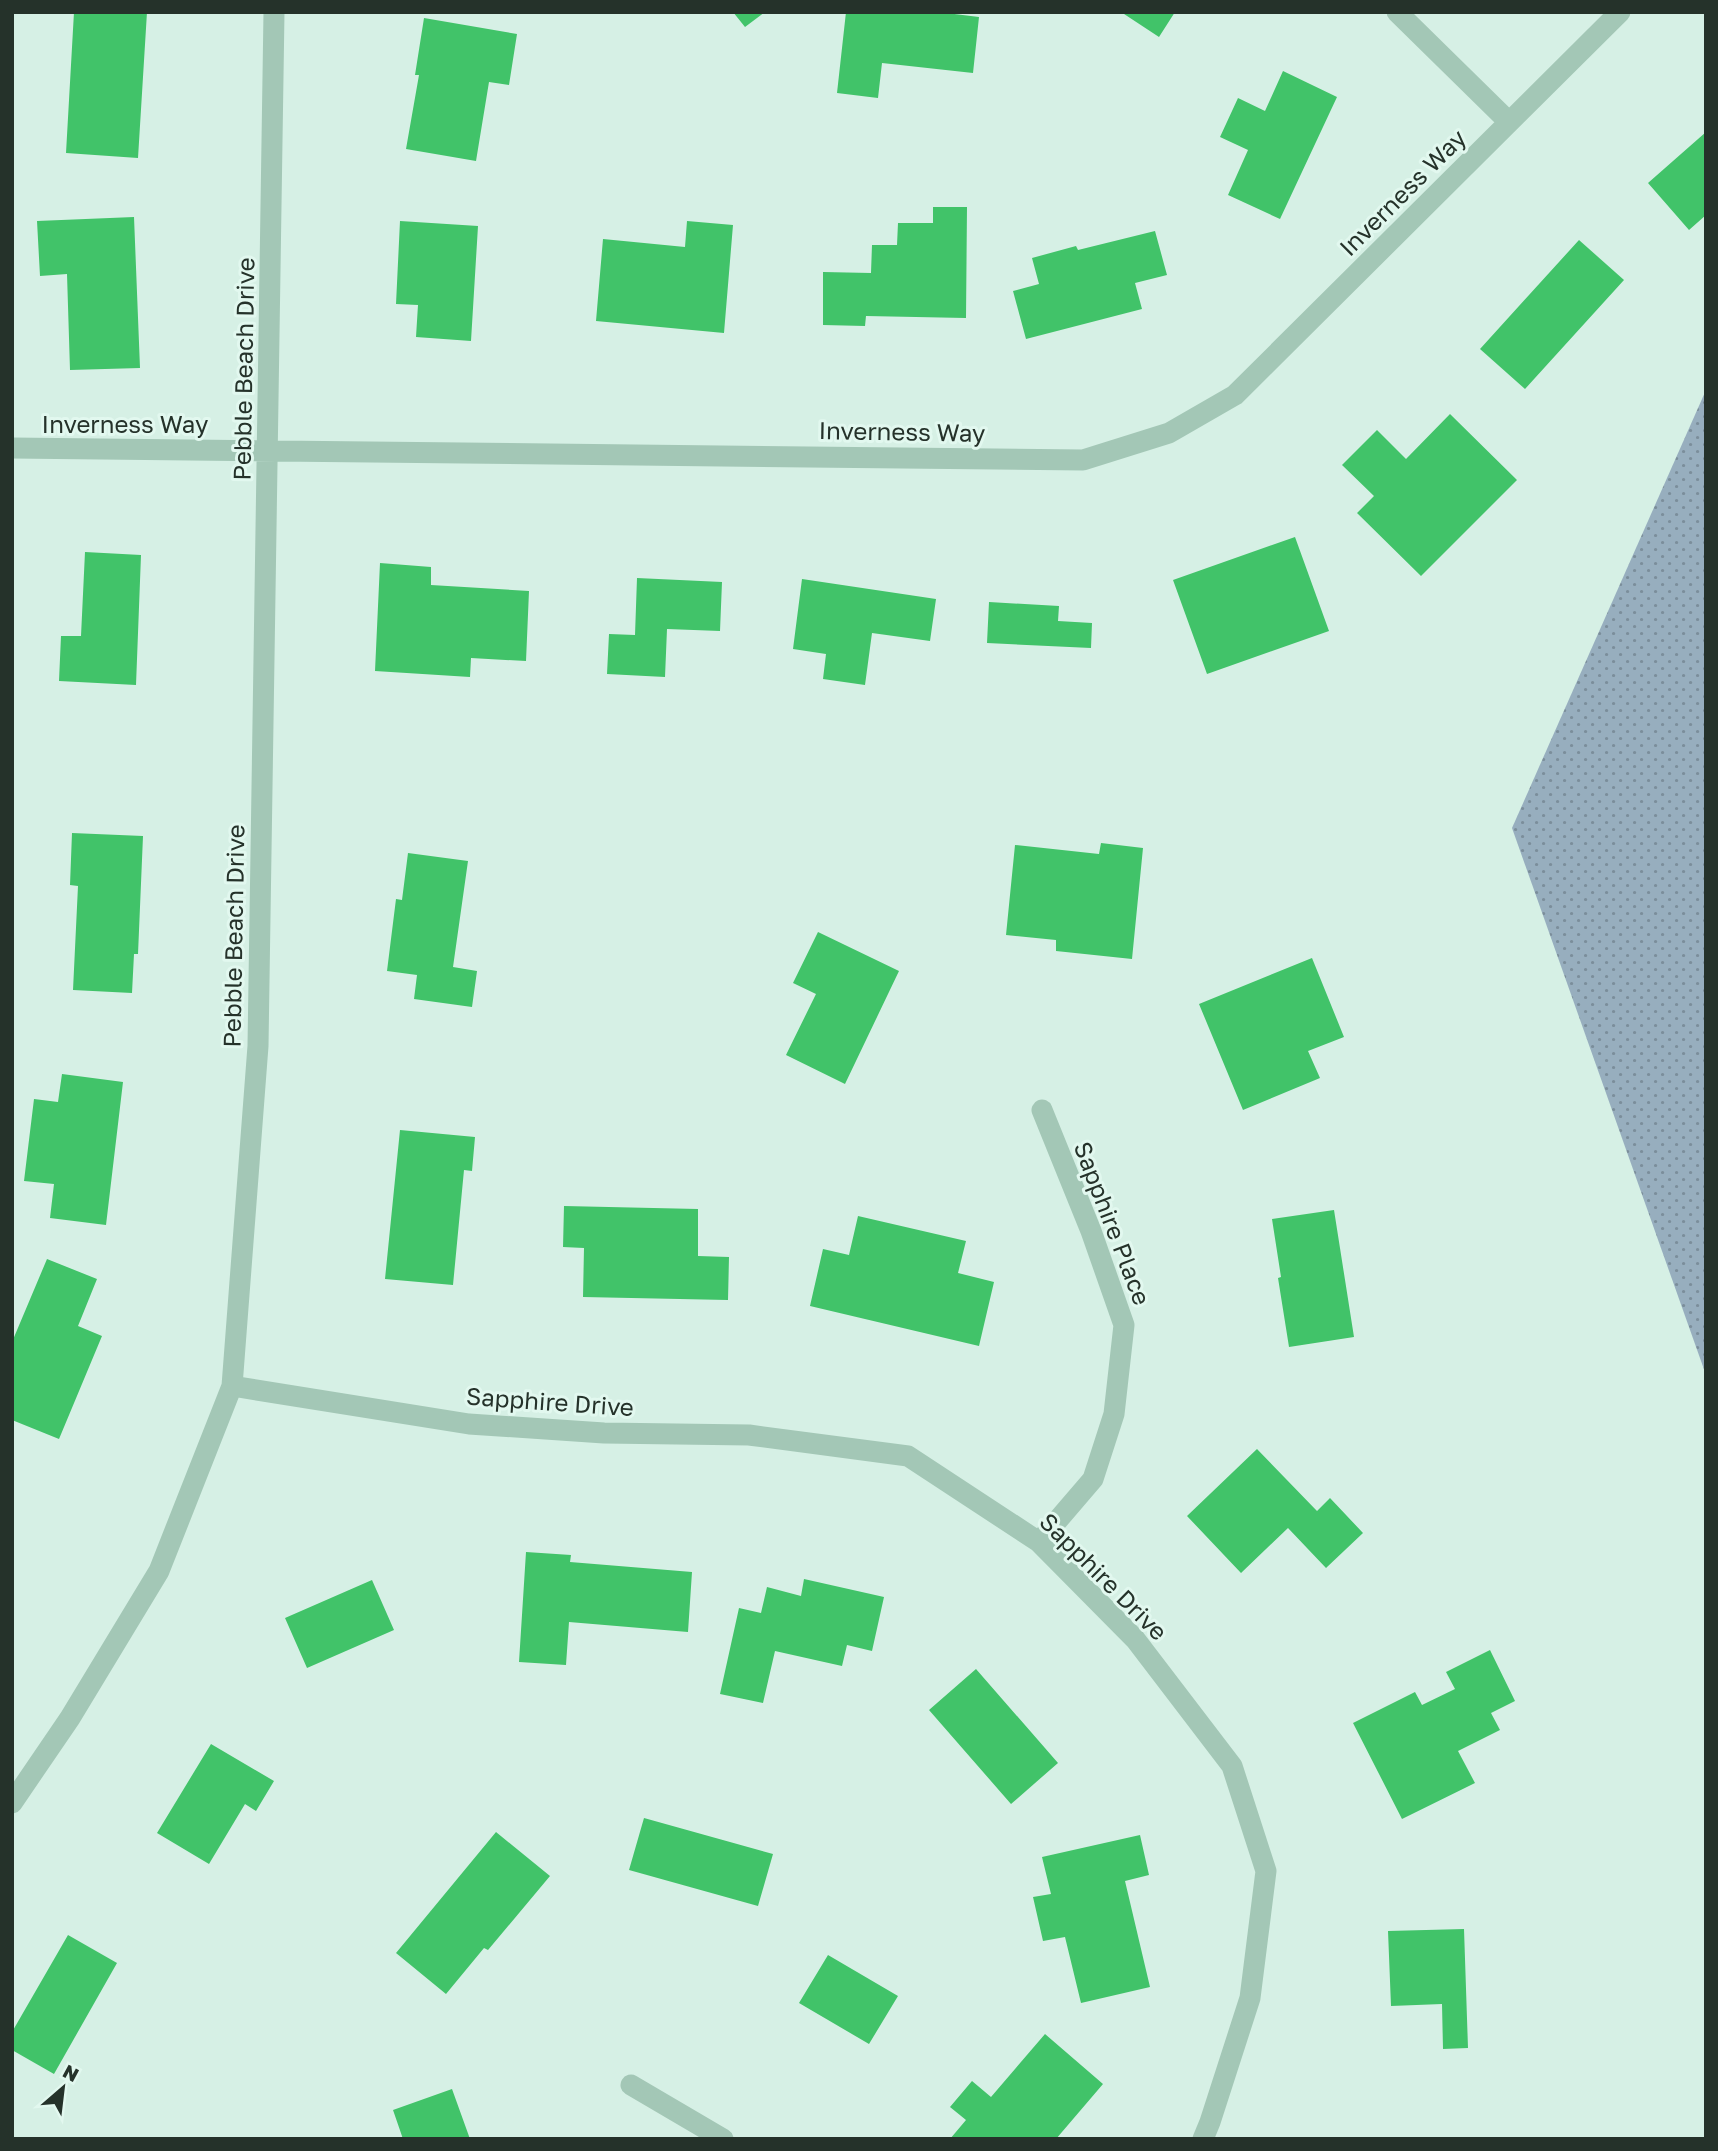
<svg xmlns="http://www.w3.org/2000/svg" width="1718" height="2151" font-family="'Golos Text',sans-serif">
<defs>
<pattern id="grass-dots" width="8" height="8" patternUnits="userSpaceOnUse" patternTransform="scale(1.75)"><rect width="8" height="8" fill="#97aebe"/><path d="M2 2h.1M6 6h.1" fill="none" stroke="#7b8e9b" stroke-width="1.8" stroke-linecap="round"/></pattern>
</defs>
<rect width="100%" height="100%" fill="#d6f0e5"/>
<path fill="url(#grass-dots)" d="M 1706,390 L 1706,1375 L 1512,828 Z"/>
<path fill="#41c369" d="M 74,12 L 147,12 L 138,158 L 66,153 Z
M 733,12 L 765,12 L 745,27 Z
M 846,12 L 938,12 L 979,17 L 973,73 L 882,63 L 878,98 L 837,93 Z
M 1121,12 L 1175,12 L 1159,37 Z
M 424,18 L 517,34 L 509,85 L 489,82 L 476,161 L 406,149 L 419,75 L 415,75 Z
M 1283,71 L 1337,97 L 1280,219 L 1228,195 L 1248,150 L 1220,137 L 1238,98 L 1265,111 Z
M 1706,132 L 1706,215 L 1689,230 L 1648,183 Z
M 933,207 L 967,207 L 966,318 L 866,316 L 865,326 L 823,325 L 823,272 L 871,273 L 872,245 L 897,245 L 898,223 L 933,223 Z
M 134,217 L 140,368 L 70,370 L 67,274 L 40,276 L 37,221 Z
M 400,221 L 478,226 L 471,341 L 416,337 L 418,305 L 396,304 Z
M 687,221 L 733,225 L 724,333 L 596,321 L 603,239 L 685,247 Z
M 1155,231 L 1167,275 L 1135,283 L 1142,309 L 1026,339 L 1013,291 L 1039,284 L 1032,258 L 1076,246 L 1078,250 Z
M 1579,240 L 1624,280 L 1525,389 L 1480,349 Z
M 1450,414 L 1517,480 L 1421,576 L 1357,513 L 1374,496 L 1342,465 L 1377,430 L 1406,459 Z
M 1295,537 L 1329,631 L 1207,674 L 1173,580 Z
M 85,552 L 141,555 L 136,685 L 59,681 L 61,636 L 81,636 Z
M 380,563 L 431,567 L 431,585 L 529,591 L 526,661 L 471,658 L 470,677 L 375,671 Z
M 637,578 L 722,582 L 720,631 L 667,629 L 665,677 L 607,674 L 609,634 L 635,635 Z
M 802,579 L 936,599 L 930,641 L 872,633 L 865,685 L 823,679 L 826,654 L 793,649 Z
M 989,602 L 1059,606 L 1058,621 L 1092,623 L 1091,648 L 987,643 Z
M 72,833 L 143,836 L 138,954 L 134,954 L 132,993 L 73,990 L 78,886 L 70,885 Z
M 1101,843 L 1143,848 L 1132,959 L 1056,951 L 1056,940 L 1006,935 L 1015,845 L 1099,854 Z
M 408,853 L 468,861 L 453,967 L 477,971 L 472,1007 L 414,999 L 417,975 L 387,971 L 396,899 L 402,900 Z
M 818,932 L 899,971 L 845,1084 L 786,1055 L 816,994 L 793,983 Z
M 1312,958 L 1344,1037 L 1308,1051 L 1320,1078 L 1243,1110 L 1199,1004 Z
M 62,1074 L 123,1082 L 106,1225 L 50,1218 L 54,1184 L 24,1181 L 34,1099 L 58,1102 Z
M 400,1130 L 475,1137 L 472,1171 L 464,1170 L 453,1285 L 385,1279 Z
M 564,1206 L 698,1209 L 698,1256 L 729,1257 L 728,1300 L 583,1297 L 584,1248 L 563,1247 Z
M 1334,1210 L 1354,1337 L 1289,1347 L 1278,1278 L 1281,1277 L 1272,1219 Z
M 858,1216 L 966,1241 L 958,1273 L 994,1282 L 979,1346 L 810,1306 L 823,1249 L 849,1255 Z
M 47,1259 L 97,1279 L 78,1326 L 102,1336 L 59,1439 L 12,1420 L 12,1342 Z
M 1257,1449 L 1317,1511 L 1330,1498 L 1363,1533 L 1326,1568 L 1288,1528 L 1241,1573 L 1187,1516 Z
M 526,1552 L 571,1555 L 570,1562 L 692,1572 L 688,1632 L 569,1622 L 566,1665 L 519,1662 Z
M 804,1579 L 884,1597 L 872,1651 L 847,1645 L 842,1666 L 775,1651 L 763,1703 L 720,1694 L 739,1608 L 761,1613 L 767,1587 L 801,1596 Z
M 372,1580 L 394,1630 L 307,1668 L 285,1618 Z
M 1490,1650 L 1515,1701 L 1491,1713 L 1500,1730 L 1458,1751 L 1475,1783 L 1402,1819 L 1353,1723 L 1415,1692 L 1422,1705 L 1455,1689 L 1446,1672 Z
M 976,1669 L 1058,1763 L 1011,1804 L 929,1710 Z
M 211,1744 L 274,1781 L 256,1811 L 245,1804 L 209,1864 L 157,1833 Z
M 644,1818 L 773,1854 L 758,1906 L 629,1870 Z
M 496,1832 L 550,1876 L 488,1950 L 484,1948 L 446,1994 L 396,1953 Z
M 1140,1835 L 1149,1875 L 1125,1881 L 1150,1987 L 1081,2003 L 1065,1937 L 1043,1941 L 1033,1897 L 1051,1894 L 1042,1857 Z
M 1464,1929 L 1468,2048 L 1443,2049 L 1442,2004 L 1391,2006 L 1388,1931 Z
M 68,1935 L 117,1963 L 54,2074 L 12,2050 L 12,2032 Z
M 828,1955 L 898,1996 L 869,2044 L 799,2003 Z
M 1045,2034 L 1103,2084 L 1056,2139 L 950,2139 L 966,2120 L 950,2107 L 972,2081 L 991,2097 Z
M 452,2089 L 470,2139 L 403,2139 L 393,2110 Z"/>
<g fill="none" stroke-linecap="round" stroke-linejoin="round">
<path stroke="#a3c7b6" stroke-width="21" d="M 1397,12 L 1509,122
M 12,448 L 1083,460 L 1169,433 L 1235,395 L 1620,12
M 232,1386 L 469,1424 L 604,1433 L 749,1435 L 908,1456 L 1039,1542 L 1135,1639 L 1232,1766 L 1266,1871 L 1250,1998 L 1210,2122 L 1203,2139
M 1039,1542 L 1093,1479 L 1114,1414 L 1124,1325 L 1091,1231 L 1042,1110
M 12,1803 L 70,1718 L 159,1571 L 232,1386 L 258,1046 L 274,12
M 631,2085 L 723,2139"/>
</g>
<g text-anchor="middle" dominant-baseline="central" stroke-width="6" stroke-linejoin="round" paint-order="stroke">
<g font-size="24" fill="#25322a" stroke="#e2f8ef">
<text transform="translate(1402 192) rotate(-45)">Inverness Way</text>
<text transform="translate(243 369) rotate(-89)">Pebble Beach Drive</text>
<text x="125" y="423">Inverness Way</text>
<text transform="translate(902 431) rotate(1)">Inverness Way</text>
<text transform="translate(233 936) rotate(-89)">Pebble Beach Drive</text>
<text transform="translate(1113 1223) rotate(69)">Sapphire Place</text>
<text transform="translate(550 1401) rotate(4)">Sapphire Drive</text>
<text transform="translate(1104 1576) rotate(45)">Sapphire Drive</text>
</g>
</g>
<rect width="1718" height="2151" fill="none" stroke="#25322a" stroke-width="28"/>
<g transform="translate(63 2088) rotate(28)" stroke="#e2f8ef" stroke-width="5" paint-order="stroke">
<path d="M0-5L12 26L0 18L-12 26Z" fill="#25322a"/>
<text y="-10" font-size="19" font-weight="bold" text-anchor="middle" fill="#25322a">N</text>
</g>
</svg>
